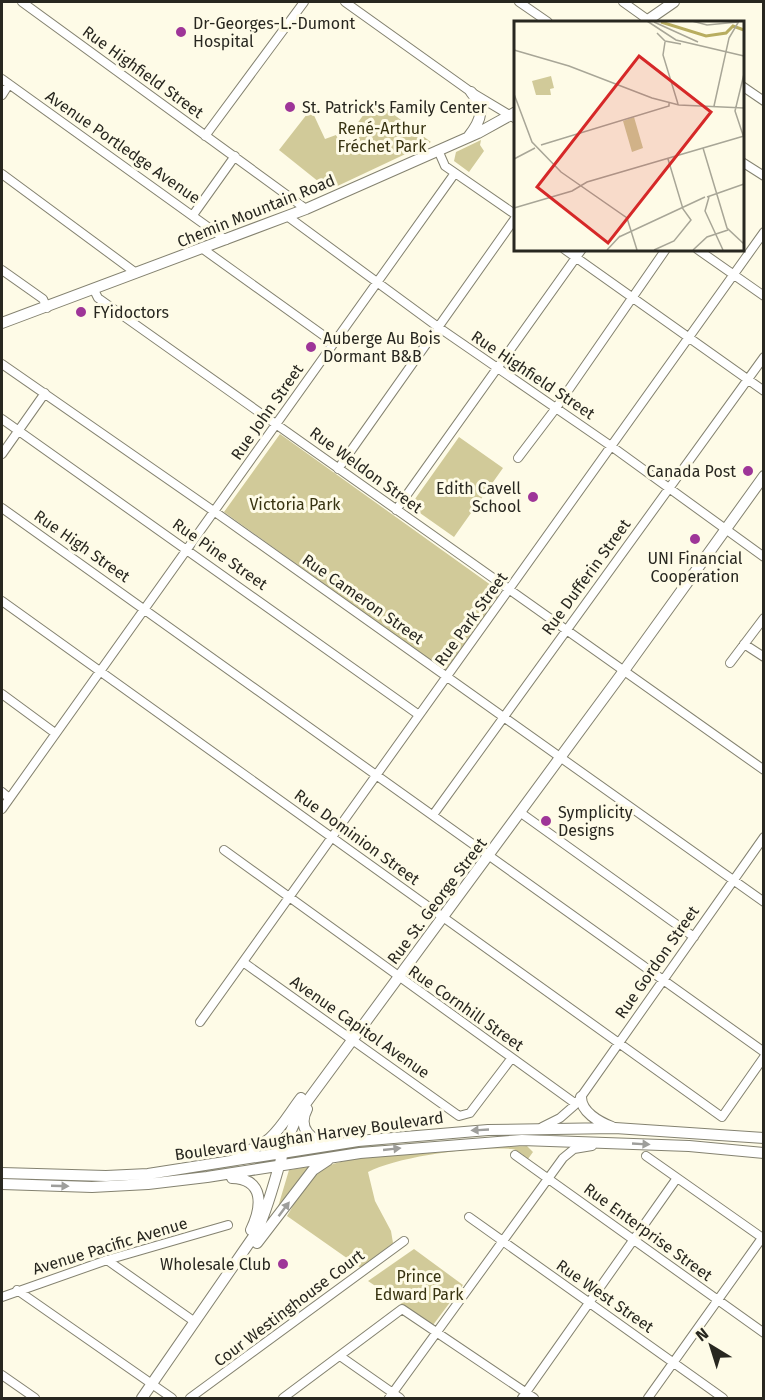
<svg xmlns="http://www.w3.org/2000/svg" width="765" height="1400" font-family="'Fira Sans',sans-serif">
<rect width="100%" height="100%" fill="#fefbe7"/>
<path fill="#d1ca99" d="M 374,100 L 431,142 L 329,190 L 279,150 L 311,109 L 325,139 L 336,135 L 341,144 L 357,136 L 354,128 Z
M 481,140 L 480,145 L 484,151 L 469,172 L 454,161 L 456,152 Z
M 280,434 L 502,593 L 446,671 L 224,512 Z
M 459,437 L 503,468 L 454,537 L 410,506 Z
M 527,1146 L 533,1152 L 528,1159 C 523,1155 518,1150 512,1149 C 478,1146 398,1156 368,1172 L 375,1201 L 391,1231 L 393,1243 L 361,1268 L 287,1216 C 296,1202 304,1181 318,1171 C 347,1150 485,1148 527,1146 Z
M 307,1167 L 309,1169 L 278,1207 L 289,1170 Z
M 414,1249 L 463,1285 L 433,1325 L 368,1281 Z"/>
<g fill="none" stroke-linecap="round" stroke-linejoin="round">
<defs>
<path id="minor" d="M 22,2 L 306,209
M 345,2 L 471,92 L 516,119
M 519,2 L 548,22
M 623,2 L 651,22
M 2,79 L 226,240
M 742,86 L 764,101
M 2,95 L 9,84
M 205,136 L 304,2
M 438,150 L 445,166 L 516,215
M 742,162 L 764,176
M 2,174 L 136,273
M 193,215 L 235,156
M 287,216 L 438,327 L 611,446 L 764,557
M 203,249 L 334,343
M 564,249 L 764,391
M 697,249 L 764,296
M 2,270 L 43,299 L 47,308
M 94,290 L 98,298 L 764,770
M 2,364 L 215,512 L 764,902
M 2,419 L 419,715
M 2,454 L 45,393
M 518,458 L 556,408 L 666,249
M 338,469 L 516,217
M 2,508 L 764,1052
M 396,510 L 582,249
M 2,601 L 722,1117 L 764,1057
M 744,644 L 764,657
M 730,663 L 764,618
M 2,694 L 55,733
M 2,792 L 9,798
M 2,809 L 455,173
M 521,813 L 694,937
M 433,815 L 764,357
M 224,850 L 576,1104
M 243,962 L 459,1116 L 470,1113 L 511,1059
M 200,1022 L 764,232
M 542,1127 L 560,1118 L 576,1104 L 764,837
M 515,1155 L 764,1333
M 646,1156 L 764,1239
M 469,1217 L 723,1398
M 107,1260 L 195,1322
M 17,1290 L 172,1398
M 2,1297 L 107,1260 L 228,1225
M 340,1356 L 400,1398
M 2,1375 L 35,1398
M 190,1398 L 404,1241
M 283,1398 L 402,1309 L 534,1398
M 389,1398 L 563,1158 L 574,1149 L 592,1146
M 522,1398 L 677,1178
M 648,1398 L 762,1238"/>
<path id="major" d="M 645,22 L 674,2
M 469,136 C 482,119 485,109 471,92
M 2,323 L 306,209 L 478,133 L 516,112
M 581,1097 C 581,1112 599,1122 612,1127
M 307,1109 C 297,1128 311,1142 329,1142
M 237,1154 C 274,1145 280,1126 301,1098
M 2,1173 L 106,1176 L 148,1174 L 358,1141 L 488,1130 L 615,1128 L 764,1138
M 232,1178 C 265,1179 262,1207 251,1230
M 2,1184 L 92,1187 L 148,1184 L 207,1177 L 360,1153 L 522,1140 L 689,1146 L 764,1153
M 257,1243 L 313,1170 L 328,1160
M 142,1398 L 256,1233 C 276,1193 279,1146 303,1107 L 623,672 L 764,476"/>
</defs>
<use href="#minor" stroke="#848270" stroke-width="10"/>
<use href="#major" stroke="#848270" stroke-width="12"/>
<use href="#minor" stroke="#fff" stroke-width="8"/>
<use href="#major" stroke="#fff" stroke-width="10"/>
</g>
<defs><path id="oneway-solid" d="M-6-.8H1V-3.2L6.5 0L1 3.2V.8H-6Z" transform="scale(1.5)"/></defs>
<g fill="#9e9e9b">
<use href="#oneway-solid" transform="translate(480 1130) rotate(177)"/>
<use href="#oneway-solid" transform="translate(641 1144) rotate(3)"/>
<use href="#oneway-solid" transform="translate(392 1149) rotate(-6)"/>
<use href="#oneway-solid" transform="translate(60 1186) rotate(2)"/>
<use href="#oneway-solid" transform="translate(284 1209) rotate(-53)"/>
</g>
<g fill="#9e3598" stroke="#fefbe7" stroke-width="2">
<circle cx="181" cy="32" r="6"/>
<circle cx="290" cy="107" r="6"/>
<circle cx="81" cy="312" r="6"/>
<circle cx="311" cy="347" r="6"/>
<circle cx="748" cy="471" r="6"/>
<circle cx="533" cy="497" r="6"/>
<circle cx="695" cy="539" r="6"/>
<circle cx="546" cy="821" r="6"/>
<circle cx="283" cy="1264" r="6"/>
</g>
<g text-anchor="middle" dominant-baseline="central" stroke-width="6" stroke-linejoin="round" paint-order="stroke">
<g font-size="16" fill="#282720" stroke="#fefbe7" text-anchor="start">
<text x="193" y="23">Dr-Georges-L.-Dumont<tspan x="193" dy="18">Hospital</tspan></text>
<text x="302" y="107">St. Patrick's Family Center</text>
<text x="93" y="312">FYidoctors</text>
<text x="323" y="338">Auberge Au Bois<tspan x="323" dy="18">Dormant B&amp;B</tspan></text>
<text x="736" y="471" text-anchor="end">Canada Post</text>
<text x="521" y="488" text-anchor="end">Edith Cavell<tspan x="521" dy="18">School</tspan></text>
<text x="695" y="558" text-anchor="middle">UNI Financial<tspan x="695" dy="18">Cooperation</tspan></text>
<text x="558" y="812">Symplicity<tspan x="558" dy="18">Designs</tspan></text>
<text x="271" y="1264" text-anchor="end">Wholesale Club</text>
</g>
<g font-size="16" fill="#282720" stroke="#fefbe7">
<text transform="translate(143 72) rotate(36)">Rue Highfield Street</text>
<text transform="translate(123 147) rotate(35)">Avenue Portledge Avenue</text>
<text transform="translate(256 211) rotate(-22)">Chemin Mountain Road</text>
<text transform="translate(533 375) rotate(34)">Rue Highfield Street</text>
<text transform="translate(267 412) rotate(-55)">Rue John Street</text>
<text transform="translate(366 470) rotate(36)">Rue Weldon Street</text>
<text transform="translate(82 546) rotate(35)">Rue High Street</text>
<text transform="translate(220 554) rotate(35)">Rue Pine Street</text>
<text transform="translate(586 577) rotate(-54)">Rue Dufferin Street</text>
<text transform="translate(363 599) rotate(35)">Rue Cameron Street</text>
<text transform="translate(471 619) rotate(-54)">Rue Park Street</text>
<text transform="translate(357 837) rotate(36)">Rue Dominion Street</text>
<text transform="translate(437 901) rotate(-53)">Rue St. George Street</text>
<text transform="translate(657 962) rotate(-55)">Rue Gordon Street</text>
<text transform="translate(466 1008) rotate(35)">Rue Cornhill Street</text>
<text transform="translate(360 1027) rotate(35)">Avenue Capitol Avenue</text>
<text transform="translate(309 1136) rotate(-8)">Boulevard Vaughan Harvey Boulevard</text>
<text transform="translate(648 1232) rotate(36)">Rue Enterprise Street</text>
<text transform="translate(110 1246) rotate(-17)">Avenue Pacific Avenue</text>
<text transform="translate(605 1296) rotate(35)">Rue West Street</text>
<text transform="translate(289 1308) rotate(-37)">Cour Westinghouse Court</text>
</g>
<g font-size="16" fill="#383311" stroke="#fefbe7">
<text x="382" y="128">René-Arthur<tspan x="382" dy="18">Fréchet Park</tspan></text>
<text x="295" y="504">Victoria Park</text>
<text x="419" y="1276">Prince<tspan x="419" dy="18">Edward Park</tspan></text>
</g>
</g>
<g transform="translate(514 21)">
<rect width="230" height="230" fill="#fefbe7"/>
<path d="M 37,55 L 40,67 L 36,68 L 37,74 L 22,74 L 18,60 ZM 120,96 L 129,127 L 118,131 L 109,100 Z" fill="#d1ca99"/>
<path fill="none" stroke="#b8ad60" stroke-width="3" d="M 147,1 L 192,15 L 212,12 L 219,5 L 230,9"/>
<path fill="none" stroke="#a8a697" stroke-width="1.5" d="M 133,0 L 162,19 L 230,35M 178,0 L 193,4 L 224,1M 140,1 L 184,21M 143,12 L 151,20 L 167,23M 151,21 L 149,34 L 164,83M 0,29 L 55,45 L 138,77 L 165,84 L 230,87M 230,53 L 221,90 L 230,117M 0,73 L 18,121 L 47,151 L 113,197 L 123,229M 200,85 L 215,17 L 225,0M 27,124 L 155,85 L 155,81M 189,127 L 213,207 L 230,223M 0,138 L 21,127M 193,176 L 230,163M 195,176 L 191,190 L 209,229M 0,187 L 58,170 L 73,161 L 230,115M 105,216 L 191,176M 93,229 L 106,215M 140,229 L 160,220 L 177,199 L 169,188 L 154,138M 179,229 L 193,216 L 214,209"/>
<path fill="#d62828" fill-opacity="0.15" stroke="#d62828" stroke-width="3" d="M 125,35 L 197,91 L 94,222 L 23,166 Z"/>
<rect width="230" height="230" fill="none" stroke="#282720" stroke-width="3"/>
</g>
<rect width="765" height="1400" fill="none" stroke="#282720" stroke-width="6"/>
<g transform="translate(711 1346) rotate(322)" stroke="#fefbe7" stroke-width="4.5" paint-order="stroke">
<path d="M0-4.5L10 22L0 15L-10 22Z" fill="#282720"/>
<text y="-9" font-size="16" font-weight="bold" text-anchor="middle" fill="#282720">N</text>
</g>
</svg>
